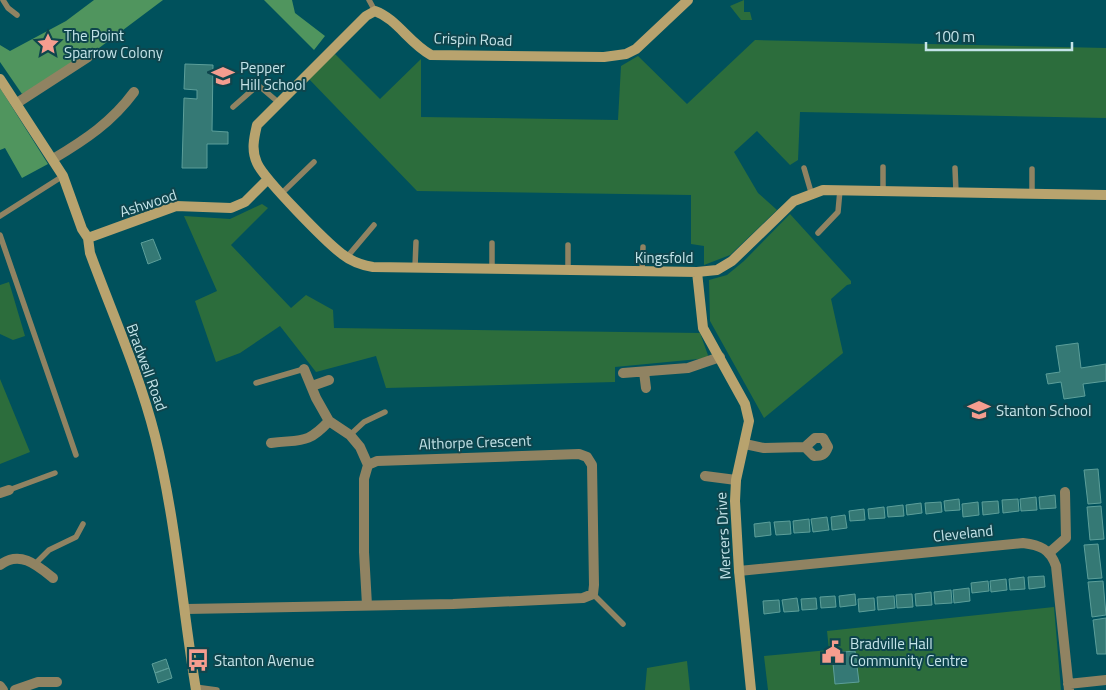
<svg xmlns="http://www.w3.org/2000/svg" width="1106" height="690" font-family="'Titillium Web',sans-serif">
<rect width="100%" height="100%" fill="#00515c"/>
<path fill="#2c6d3c" d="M 744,0 L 744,12 L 750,12 L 752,20 L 741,20 L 730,6 Z
M 755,40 L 1106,48 L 1106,118 L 800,112 L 798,160 L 790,165 L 757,131 L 734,152 L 758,193 L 777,210 L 730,255 L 704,265 L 704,246 L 691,244 L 691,195 L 417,191 L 308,78 L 335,54 L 380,99 L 421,59 L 421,117 L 618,120 L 621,66 L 638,56 L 687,104 Z
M 262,204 L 268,208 L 231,245 L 291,308 L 306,295 L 333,310 L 334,328 L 700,333 L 709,358 L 615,367 L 615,382 L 386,388 L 376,356 L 316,372 L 280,326 L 240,353 L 216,362 L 195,301 L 217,291 L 184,216 L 230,219 Z
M 790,214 L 851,281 L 851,284 L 847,285 L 831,299 L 843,353 L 764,418 L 710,321 L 709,280 L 727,275 L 744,261 Z
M 9,282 L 25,336 L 13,340 L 0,334 L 0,285 Z
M 0,379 L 30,452 L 0,464 Z
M 1054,607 L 1061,690 L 768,690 L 764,656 L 829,650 L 827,631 Z
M 687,661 L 690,690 L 645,690 L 647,668 Z"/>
<path fill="#50955e" d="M 94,0 L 163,0 L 75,66 L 22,94 L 0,62 L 0,45 L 10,51 L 66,21 Z
M 264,0 L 292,0 L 295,13 L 325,36 L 314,50 Z
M 0,88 L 48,164 L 22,178 L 5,148 L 0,150 Z"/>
<path fill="#357975" stroke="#5c9f9a" d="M 185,64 L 213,65 L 212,131 L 228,132 L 228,144 L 207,144 L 207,168 L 182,168 L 184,98 L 197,99 L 197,90 L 184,89 Z
M 153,239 L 161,259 L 148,264 L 141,243 Z
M 1078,343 L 1081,368 L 1106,364 L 1106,381 L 1083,384 L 1085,396 L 1064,399 L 1061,382 L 1048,384 L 1046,374 L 1060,372 L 1056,346 Z
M 1098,469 L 1101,503 L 1088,504 L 1084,470 Z
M 1055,495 L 1056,508 L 1040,509 L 1039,497 Z
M 1036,497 L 1037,510 L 1021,511 L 1020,499 Z
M 959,499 L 960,510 L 945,511 L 944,501 Z
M 1018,499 L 1019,511 L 1003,513 L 1002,500 Z
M 998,501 L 999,513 L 983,515 L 982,502 Z
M 941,502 L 942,512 L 926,514 L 925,503 Z
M 978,502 L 979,515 L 963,517 L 962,504 Z
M 921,503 L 922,513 L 907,515 L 906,505 Z
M 903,505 L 904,516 L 888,517 L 887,507 Z
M 1101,506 L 1104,539 L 1090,540 L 1087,507 Z
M 884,507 L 885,518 L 869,519 L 868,509 Z
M 864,509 L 865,520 L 850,521 L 849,511 Z
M 845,515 L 847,528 L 832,530 L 831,517 Z
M 827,517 L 829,530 L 813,532 L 811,519 Z
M 809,519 L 810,532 L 794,533 L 793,521 Z
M 790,521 L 791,534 L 776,535 L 774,522 Z
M 770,522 L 771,535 L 755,537 L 754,524 Z
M 1098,544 L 1102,578 L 1088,579 L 1084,545 Z
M 1044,576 L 1045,587 L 1029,589 L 1028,577 Z
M 1024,577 L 1025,589 L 1010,590 L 1009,579 Z
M 1006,579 L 1007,590 L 991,592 L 990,581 Z
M 988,581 L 989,591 L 972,593 L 971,583 Z
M 1103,581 L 1106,615 L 1092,617 L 1088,582 Z
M 969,588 L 970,601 L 954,603 L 953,590 Z
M 951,590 L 952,603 L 935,604 L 934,592 Z
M 931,592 L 932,605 L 916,606 L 915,594 Z
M 855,594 L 856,605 L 840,607 L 839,596 Z
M 912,594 L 913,607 L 897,608 L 896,595 Z
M 835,596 L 836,607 L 821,608 L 820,597 Z
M 894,596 L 895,608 L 878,610 L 877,597 Z
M 797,598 L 799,611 L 784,612 L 782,600 Z
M 816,598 L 817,609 L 802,610 L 801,599 Z
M 874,598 L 875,610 L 859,612 L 858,599 Z
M 779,600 L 780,612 L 764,614 L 763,601 Z
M 1106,618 L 1106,654 L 1097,654 L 1093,620 Z
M 855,651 L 859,682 L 835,684 L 832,653 Z
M 166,659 L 169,668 L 155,673 L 152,664 Z
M 169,668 L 172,678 L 158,683 L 155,673 Z"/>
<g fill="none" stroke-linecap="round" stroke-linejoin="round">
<path stroke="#908362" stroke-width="5.5" d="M 3,0 L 8,8 L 17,15
M 369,0 L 375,11
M 233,107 L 258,85 L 278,102
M 883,167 L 883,191
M 804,168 L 811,192
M 955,168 L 956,192
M 1032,169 L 1032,193
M 282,193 L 314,162
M 0,216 L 63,176
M 818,233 L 838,212 L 840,190
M 0,235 L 76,455
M 347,257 L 374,225
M 415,267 L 416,242
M 492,269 L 492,243
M 568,270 L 568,245
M 642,272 L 643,247
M 256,383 L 304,369
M 350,435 L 364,422 L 385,412
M 9,490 L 55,473
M 36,563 L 49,550 L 76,537 L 83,524
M 593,594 L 623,624
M 195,687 L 217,690"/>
<path stroke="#908362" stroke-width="10" d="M 17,103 L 88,57
M 53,159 C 85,140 112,122 134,92
M 304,369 L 316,398 L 329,421 L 350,435 L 360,447 L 368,465
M 644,372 L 646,388
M 623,373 L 688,368 L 720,357
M 312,386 L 329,380
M 271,443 C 301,439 307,445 329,421
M 745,444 L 764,448 L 805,447 L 815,438 L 823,438 L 828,447 C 825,455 822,456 814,456 L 805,447
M 705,476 L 736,480
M 0,493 L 9,490
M 1049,553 L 1066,538 L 1065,492
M 0,565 C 20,550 37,565 53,578
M 739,571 L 1023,543 C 1040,545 1050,549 1056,566 L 1069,690
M 186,609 L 453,604 L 583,598 L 593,594 L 594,585 L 592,465 L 587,457 L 579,454 L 377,461 L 368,465 L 364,479 L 364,552 L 367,605
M 1068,684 L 1106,680
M 0,686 L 3,690
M 15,690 L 38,682 L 57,682"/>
<path stroke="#b8a36e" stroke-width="10" d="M 688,0 L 636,49 L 626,54 L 604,57 L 431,55 C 409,43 397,19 375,11 L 366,16 L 257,125 C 254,138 251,150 257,163 C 264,179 326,242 342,254 C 352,262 361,265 373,267 L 697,272 L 717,270 L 732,261 L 794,201 L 823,190 L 1106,195
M 0,79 L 63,176 L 82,229 L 88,238 L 90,253 C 112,313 139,373 155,436 C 176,520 182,605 196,690
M 88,238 L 176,206 L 231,208 L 245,202 L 268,179
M 697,272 L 703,328 L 745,404 L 749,421 L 736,480 L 735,501 L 739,571 L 751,690"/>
</g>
<defs>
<symbol id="sight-bare" viewBox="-9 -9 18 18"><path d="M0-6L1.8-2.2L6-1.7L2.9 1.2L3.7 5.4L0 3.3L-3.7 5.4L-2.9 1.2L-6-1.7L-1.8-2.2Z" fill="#f59d8f" stroke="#0e454d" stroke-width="2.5" paint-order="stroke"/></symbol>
<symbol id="school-bare" viewBox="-9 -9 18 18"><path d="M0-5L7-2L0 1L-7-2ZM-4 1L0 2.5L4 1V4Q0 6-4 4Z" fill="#f59d8f" stroke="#0e454d" stroke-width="2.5" paint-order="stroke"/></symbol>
<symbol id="civic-bare" viewBox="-9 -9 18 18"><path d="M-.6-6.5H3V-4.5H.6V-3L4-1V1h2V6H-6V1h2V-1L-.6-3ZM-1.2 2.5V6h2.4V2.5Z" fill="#f59d8f" stroke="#0e454d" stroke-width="2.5" paint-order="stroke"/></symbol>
<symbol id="bus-bare" viewBox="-9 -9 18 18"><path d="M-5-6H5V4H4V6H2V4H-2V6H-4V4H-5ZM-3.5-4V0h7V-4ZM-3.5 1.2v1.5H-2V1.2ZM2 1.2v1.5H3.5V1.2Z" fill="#f59d8f" stroke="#0e454d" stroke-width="2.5" paint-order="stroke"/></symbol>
</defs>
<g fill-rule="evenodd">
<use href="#sight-bare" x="32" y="28" width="32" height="32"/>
<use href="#school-bare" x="207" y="60" width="32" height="32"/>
<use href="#school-bare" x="963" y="394" width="32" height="32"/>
<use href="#civic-bare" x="817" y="636" width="32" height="32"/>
<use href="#bus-bare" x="182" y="644" width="32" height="32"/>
</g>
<g text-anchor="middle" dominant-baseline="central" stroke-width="4" stroke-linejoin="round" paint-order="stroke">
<g font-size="15" fill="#c3e3e8" stroke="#0e454d" text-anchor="start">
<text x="64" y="35">The Point<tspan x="64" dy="17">Sparrow Colony</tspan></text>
<text x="240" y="67">Pepper<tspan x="240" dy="17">Hill School</tspan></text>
<text x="996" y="410">Stanton School</text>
<text x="850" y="643">Bradville Hall<tspan x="850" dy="17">Community Centre</tspan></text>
<text x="214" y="660">Stanton Avenue</text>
</g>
<g font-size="15" fill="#c3e3e8" stroke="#0e454d">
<text transform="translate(473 39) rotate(2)">Crispin Road</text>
<text transform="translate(148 203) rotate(-18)">Ashwood</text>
<text x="664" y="257">Kingsfold</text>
<text transform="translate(147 367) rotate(70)">Bradwell Road</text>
<text transform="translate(475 442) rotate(-2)">Althorpe Crescent</text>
<text transform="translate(963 533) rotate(-6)">Cleveland</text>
<text transform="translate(723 536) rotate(-93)">Mercers Drive</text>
</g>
</g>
<path d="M926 42v8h146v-8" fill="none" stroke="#c3e3e8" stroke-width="2.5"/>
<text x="934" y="42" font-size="15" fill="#c3e3e8" stroke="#0e454d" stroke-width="4" paint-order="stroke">100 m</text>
</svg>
